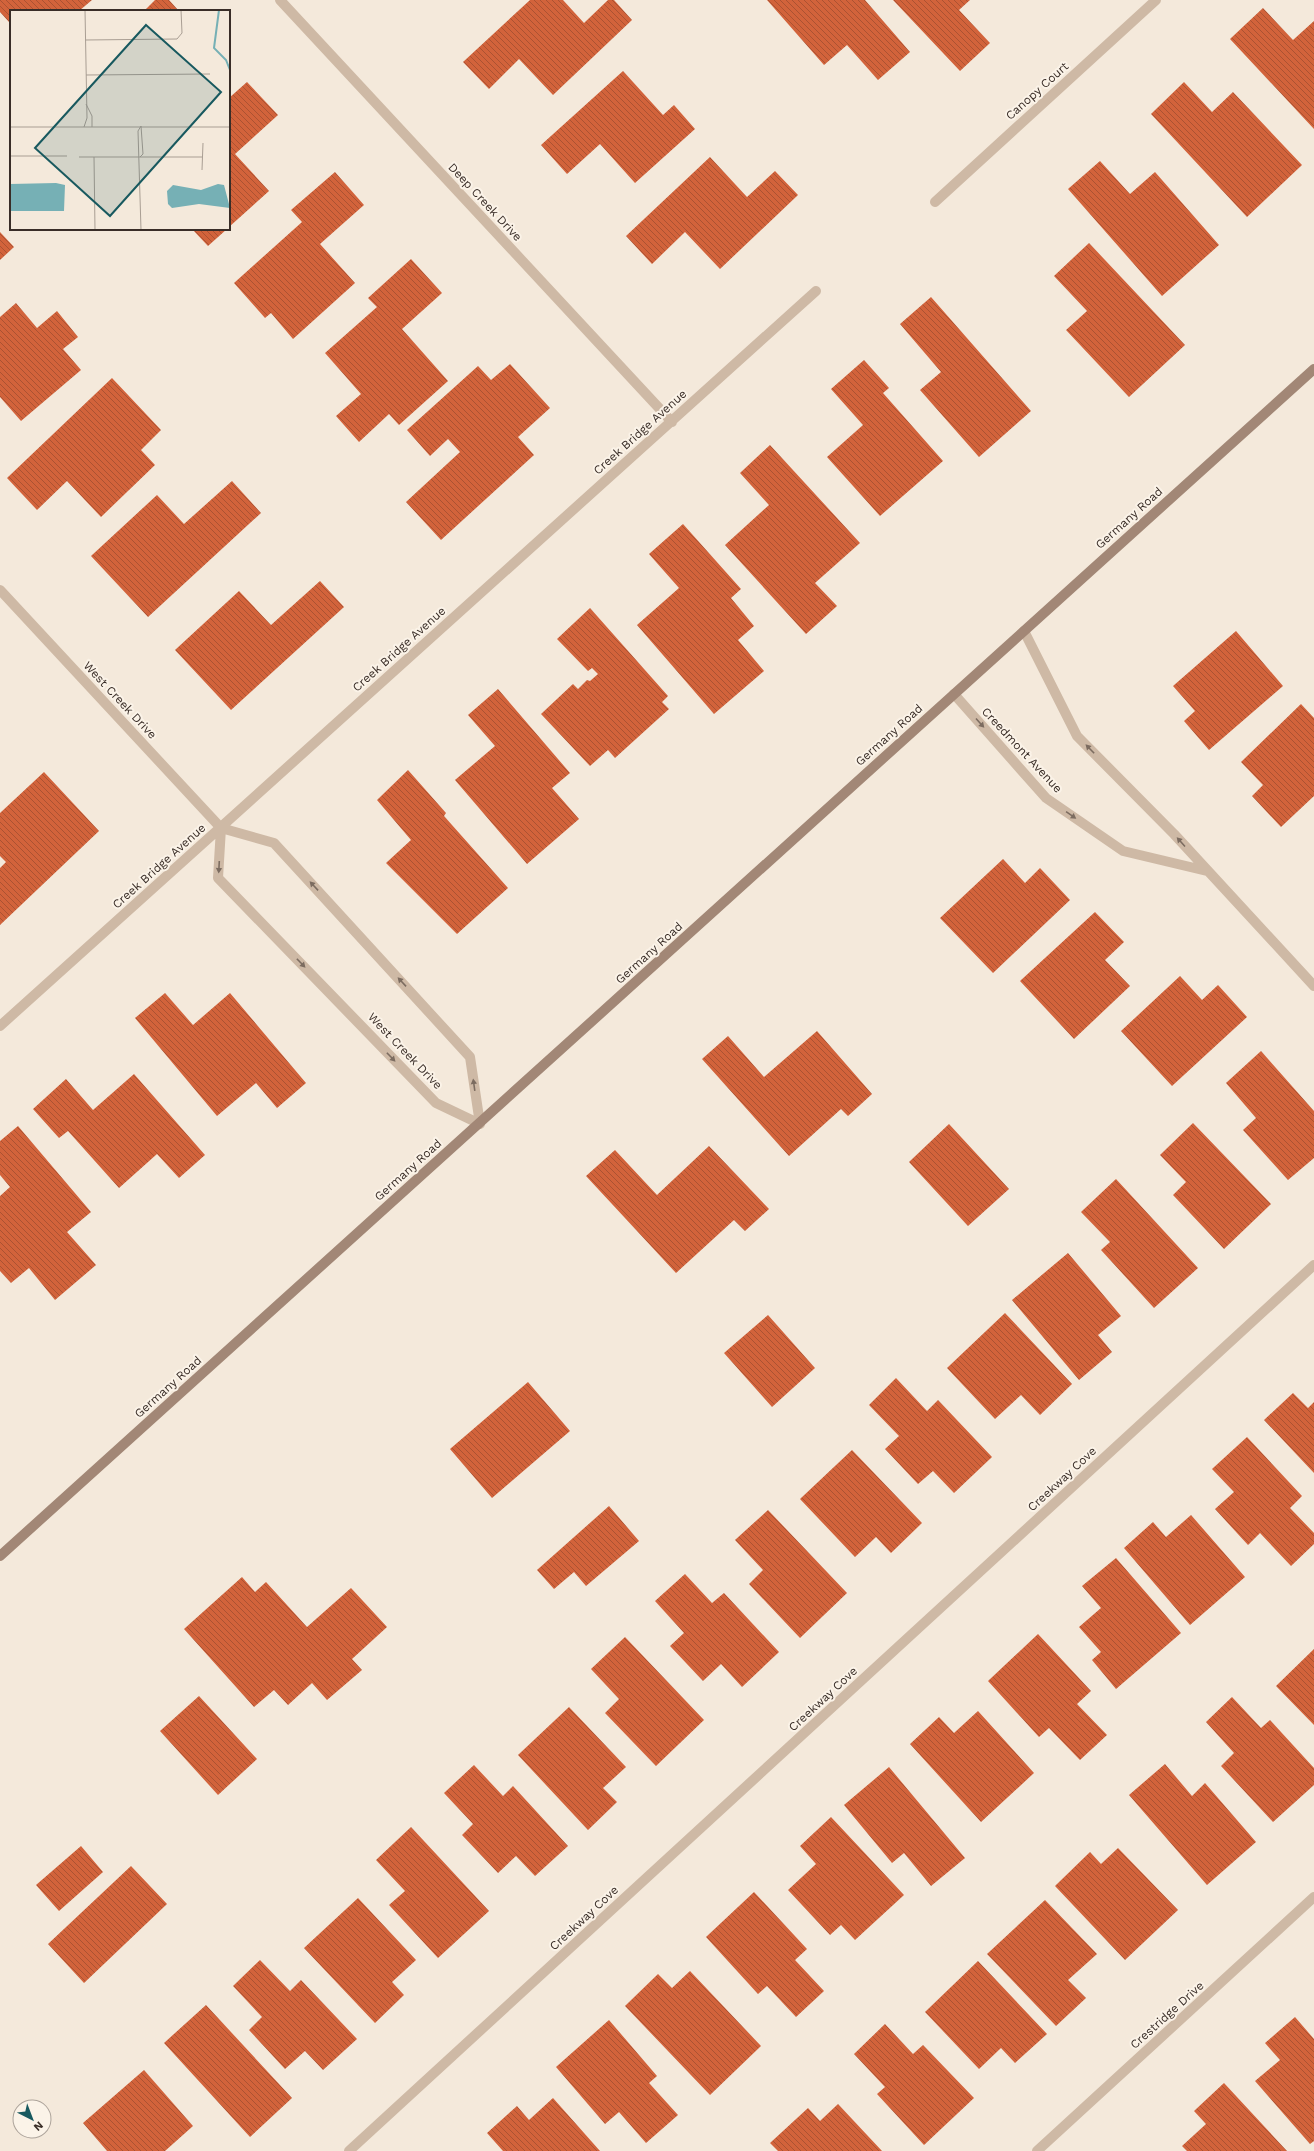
<svg xmlns="http://www.w3.org/2000/svg" width="1314" height="2151" font-family="'Work Sans',sans-serif">
<defs>
<pattern id="building-back-hatch" width="6" height="6" patternUnits="userSpaceOnUse"><rect width="6" height="6" fill="#d2633b"/><path d="M-1 5l2 2M0 0l6 6M5-1l2 2" fill="none" stroke="#ab5232"/></pattern>
</defs>
<rect width="100%" height="100%" fill="#f4e9db"/>
<path fill="url(#building-back-hatch)" d="M 0,0 L 92,0 L 79,11 L 11,11 L 11,20 L 9,22 L 0,12 Z
M 155,0 L 169,0 L 179,11 L 144,11 Z
M 530,0 L 563,0 L 584,23 L 608,0 L 614,0 L 632,20 L 553,95 L 519,59 L 489,89 L 463,62 Z
M 767,0 L 865,0 L 910,52 L 878,80 L 847,45 L 824,65 Z
M 893,0 L 970,0 L 959,10 L 990,43 L 960,71 Z
M 1263,8 L 1293,40 L 1314,21 L 1314,129 L 1230,39 Z
M 623,71 L 663,115 L 674,105 L 695,129 L 635,183 L 600,144 L 567,174 L 541,145 Z
M 247,82 L 278,115 L 235,154 L 269,191 L 229,227 L 229,98 Z
M 1184,82 L 1212,112 L 1233,92 L 1302,165 L 1247,217 L 1151,114 Z
M 710,157 L 747,197 L 775,171 L 798,195 L 720,269 L 685,232 L 652,264 L 626,236 Z
M 1100,161 L 1130,194 L 1155,172 L 1219,245 L 1162,296 L 1068,189 Z
M 335,172 L 364,205 L 320,244 L 355,283 L 293,339 L 271,313 L 265,318 L 234,283 L 302,222 L 291,210 Z
M 192,229 L 227,229 L 208,246 Z
M 0,232 L 14,247 L 0,260 Z
M 1089,243 L 1185,345 L 1129,397 L 1066,330 L 1087,311 L 1054,276 Z
M 411,259 L 442,293 L 402,329 L 448,381 L 399,425 L 389,414 L 359,442 L 336,416 L 361,394 L 325,353 L 377,307 L 368,298 Z
M 931,297 L 1031,411 L 979,457 L 920,390 L 941,372 L 900,324 Z
M 16,303 L 37,328 L 57,311 L 78,337 L 63,349 L 81,370 L 21,421 L 0,397 L 0,317 Z
M 864,360 L 889,388 L 883,393 L 943,461 L 880,516 L 827,457 L 863,425 L 831,389 Z
M 510,364 L 550,408 L 518,437 L 534,455 L 441,540 L 406,502 L 460,452 L 448,439 L 430,456 L 407,430 L 478,366 L 491,380 Z
M 112,378 L 161,430 L 141,450 L 155,465 L 101,517 L 67,481 L 37,510 L 7,478 Z
M 770,445 L 860,543 L 815,583 L 837,606 L 806,634 L 725,545 L 769,505 L 740,473 Z
M 232,481 L 261,513 L 148,617 L 91,556 L 157,495 L 184,524 Z
M 683,524 L 741,589 L 731,598 L 754,626 L 738,640 L 764,671 L 714,714 L 637,625 L 679,588 L 649,554 Z
M 320,581 L 344,607 L 231,710 L 175,650 L 239,591 L 271,625 Z
M 590,608 L 668,696 L 662,702 L 669,709 L 615,758 L 608,750 L 590,766 L 541,714 L 573,684 L 578,689 L 587,680 L 590,681 L 598,674 L 592,668 L 588,671 L 557,639 Z
M 1236,631 L 1283,686 L 1209,750 L 1184,721 L 1195,711 L 1173,686 Z
M 498,689 L 570,773 L 552,788 L 579,819 L 527,864 L 455,780 L 495,746 L 468,715 Z
M 1301,704 L 1314,718 L 1314,796 L 1281,827 L 1252,796 L 1263,785 L 1241,762 Z
M 408,770 L 446,813 L 444,816 L 508,888 L 457,934 L 386,863 L 411,840 L 377,800 Z
M 44,772 L 99,831 L 0,925 L 0,868 L 6,862 L 0,856 L 0,813 Z
M 1003,859 L 1025,883 L 1040,868 L 1070,900 L 993,973 L 940,918 Z
M 1095,912 L 1124,942 L 1105,960 L 1130,986 L 1074,1039 L 1020,981 Z
M 1180,976 L 1202,1000 L 1218,985 L 1247,1017 L 1172,1086 L 1121,1031 Z
M 165,993 L 193,1025 L 230,993 L 306,1083 L 277,1108 L 256,1083 L 217,1116 L 135,1018 Z
M 817,1031 L 872,1094 L 848,1116 L 841,1109 L 789,1156 L 702,1059 L 728,1036 L 764,1077 Z
M 1261,1051 L 1314,1111 L 1314,1158 L 1288,1180 L 1243,1130 L 1256,1118 L 1226,1083 Z
M 134,1074 L 205,1155 L 179,1178 L 157,1154 L 119,1188 L 68,1131 L 59,1138 L 33,1109 L 66,1079 L 93,1110 Z
M 1193,1123 L 1271,1204 L 1224,1249 L 1173,1195 L 1186,1182 L 1160,1155 Z
M 949,1124 L 1009,1189 L 968,1226 L 909,1162 Z
M 18,1126 L 91,1212 L 67,1232 L 96,1265 L 55,1300 L 29,1268 L 11,1283 L 0,1271 L 0,1196 L 10,1187 L 0,1175 L 0,1141 Z
M 709,1146 L 769,1209 L 745,1231 L 734,1220 L 676,1273 L 586,1176 L 615,1150 L 657,1195 Z
M 1116,1179 L 1198,1268 L 1154,1308 L 1101,1250 L 1110,1242 L 1081,1212 Z
M 1068,1253 L 1121,1316 L 1098,1335 L 1112,1352 L 1079,1380 L 1012,1300 Z
M 1005,1313 L 1072,1384 L 1040,1415 L 1021,1395 L 995,1419 L 947,1368 Z
M 768,1315 L 815,1368 L 772,1407 L 724,1353 Z
M 896,1378 L 927,1411 L 938,1400 L 992,1457 L 954,1493 L 933,1471 L 918,1484 L 885,1449 L 899,1436 L 869,1405 Z
M 528,1382 L 570,1431 L 492,1498 L 450,1449 Z
M 1293,1393 L 1308,1408 L 1314,1402 L 1314,1473 L 1264,1420 Z
M 1247,1437 L 1302,1496 L 1290,1508 L 1314,1533 L 1314,1544 L 1291,1566 L 1260,1533 L 1248,1545 L 1215,1509 L 1234,1492 L 1212,1469 Z
M 852,1450 L 922,1523 L 891,1553 L 876,1537 L 855,1557 L 800,1499 Z
M 609,1506 L 639,1541 L 586,1586 L 574,1572 L 554,1589 L 537,1570 Z
M 768,1510 L 847,1593 L 800,1638 L 749,1584 L 763,1570 L 735,1540 Z
M 1191,1515 L 1245,1577 L 1190,1625 L 1124,1548 L 1153,1522 L 1166,1537 Z
M 1116,1558 L 1181,1633 L 1116,1689 L 1092,1660 L 1101,1652 L 1079,1627 L 1101,1608 L 1082,1586 Z
M 685,1574 L 712,1603 L 724,1593 L 779,1652 L 742,1687 L 721,1664 L 703,1681 L 670,1646 L 684,1633 L 655,1601 Z
M 242,1577 L 255,1592 L 266,1582 L 307,1627 L 351,1588 L 387,1627 L 352,1659 L 362,1670 L 327,1700 L 312,1683 L 288,1705 L 274,1690 L 254,1707 L 184,1629 Z
M 1038,1634 L 1091,1691 L 1077,1704 L 1107,1735 L 1080,1760 L 1049,1728 L 1039,1737 L 988,1681 Z
M 625,1637 L 704,1720 L 656,1766 L 605,1713 L 619,1699 L 591,1669 Z
M 1314,1649 L 1314,1725 L 1276,1686 Z
M 199,1696 L 257,1759 L 218,1795 L 160,1731 Z
M 1232,1697 L 1261,1728 L 1270,1720 L 1314,1768 L 1314,1785 L 1273,1822 L 1221,1766 L 1234,1753 L 1206,1722 Z
M 569,1707 L 626,1767 L 603,1788 L 617,1802 L 588,1830 L 518,1755 Z
M 978,1711 L 1034,1773 L 981,1822 L 910,1744 L 939,1717 L 954,1733 Z
M 1165,1764 L 1192,1796 L 1205,1783 L 1256,1842 L 1207,1885 L 1129,1795 Z
M 474,1765 L 503,1796 L 513,1786 L 568,1846 L 535,1876 L 516,1856 L 498,1873 L 462,1835 L 473,1824 L 444,1793 Z
M 889,1767 L 965,1858 L 931,1886 L 904,1853 L 892,1863 L 844,1805 Z
M 831,1817 L 904,1895 L 855,1940 L 841,1925 L 830,1935 L 788,1890 L 816,1864 L 800,1846 Z
M 411,1827 L 489,1911 L 438,1958 L 389,1905 L 405,1891 L 376,1860 Z
M 81,1846 L 103,1872 L 59,1911 L 36,1885 Z
M 1118,1848 L 1178,1910 L 1125,1960 L 1055,1886 L 1090,1852 L 1101,1864 Z
M 131,1866 L 167,1904 L 84,1983 L 48,1944 Z
M 754,1892 L 807,1949 L 795,1960 L 824,1991 L 796,2017 L 767,1986 L 758,1994 L 706,1937 Z
M 358,1898 L 416,1960 L 392,1982 L 404,1995 L 375,2023 L 304,1948 Z
M 1045,1900 L 1097,1954 L 1068,1980 L 1086,1998 L 1056,2026 L 987,1954 Z
M 260,1960 L 290,1991 L 301,1980 L 357,2039 L 323,2070 L 305,2051 L 285,2069 L 249,2030 L 262,2017 L 233,1986 Z
M 978,1961 L 1047,2034 L 1015,2063 L 1001,2048 L 979,2069 L 925,2012 Z
M 690,1971 L 761,2046 L 710,2095 L 625,2006 L 658,1974 L 672,1988 Z
M 206,2005 L 292,2098 L 250,2137 L 164,2043 Z
M 1295,2017 L 1314,2039 L 1314,2141 L 1310,2144 L 1255,2081 L 1280,2060 L 1265,2043 Z
M 609,2020 L 657,2076 L 649,2083 L 678,2115 L 646,2143 L 619,2112 L 605,2124 L 556,2067 Z
M 885,2024 L 913,2054 L 923,2045 L 974,2098 L 924,2145 L 877,2094 L 885,2087 L 854,2054 Z
M 144,2070 L 193,2126 L 165,2151 L 107,2151 L 83,2123 Z
M 1224,2083 L 1287,2151 L 1187,2151 L 1182,2146 L 1206,2124 L 1194,2111 Z
M 553,2098 L 600,2151 L 503,2151 L 487,2133 L 517,2106 L 529,2120 Z
M 838,2104 L 882,2151 L 778,2151 L 770,2143 L 808,2108 L 820,2121 Z"/>
<g fill="none" stroke-linecap="round" stroke-linejoin="round">
<path stroke="#ceb9a5" stroke-width="10" d="M 280,0 L 672,422
M 935,202 L 1156,0
M 0,590 L 221,828 L 274,843 L 470,1057 L 480,1124
M 1024,631 L 1077,736 L 1174,834 L 1314,986
M 954,694 L 1046,798 L 1123,851 L 1207,871
M 221,828 L 218,878 L 436,1103 L 480,1124
M 0,1026 L 816,291
M 349,2151 L 1314,1265
M 1037,2151 L 1314,1897"/>
<path stroke="#a28776" stroke-width="10" d="M 0,1556 L 1314,369"/>
</g>
<defs><path id="oneway-solid" d="M-6-.8H1V-3.2L6.5 0L1 3.2V.8H-6Z"/></defs>
<g fill="#7c6c60">
<use href="#oneway-solid" transform="translate(980 723) rotate(48)"/>
<use href="#oneway-solid" transform="translate(1090 749) rotate(-134)"/>
<use href="#oneway-solid" transform="translate(1071 815) rotate(35)"/>
<use href="#oneway-solid" transform="translate(1181 842) rotate(-132)"/>
<use href="#oneway-solid" transform="translate(219 867) rotate(93)"/>
<use href="#oneway-solid" transform="translate(314 886) rotate(-133)"/>
<use href="#oneway-solid" transform="translate(301 963) rotate(46)"/>
<use href="#oneway-solid" transform="translate(402 982) rotate(-133)"/>
<use href="#oneway-solid" transform="translate(391 1057) rotate(46)"/>
<use href="#oneway-solid" transform="translate(474 1085) rotate(-98)"/>
</g>
<g text-anchor="middle" dominant-baseline="central" stroke-width="4" stroke-linejoin="round" paint-order="stroke">
<g font-size="12" fill="#392d27" stroke="#fbf3e8">
<text transform="translate(1037 91) rotate(-42)">Canopy Court</text>
<text transform="translate(485 202) rotate(47)">Deep Creek Drive</text>
<text transform="translate(640 432) rotate(-42)">Creek Bridge Avenue</text>
<text transform="translate(1129 518) rotate(-42)">Germany Road</text>
<text transform="translate(399 649) rotate(-42)">Creek Bridge Avenue</text>
<text transform="translate(120 700) rotate(47)">West Creek Drive</text>
<text transform="translate(889 735) rotate(-42)">Germany Road</text>
<text transform="translate(1022 750) rotate(47)">Creedmont Avenue</text>
<text transform="translate(159 866) rotate(-42)">Creek Bridge Avenue</text>
<text transform="translate(649 953) rotate(-42)">Germany Road</text>
<text transform="translate(405 1051) rotate(46)">West Creek Drive</text>
<text transform="translate(408 1170) rotate(-42)">Germany Road</text>
<text transform="translate(168 1387) rotate(-42)">Germany Road</text>
<text transform="translate(1062 1479) rotate(-43)">Creekway Cove</text>
<text transform="translate(823 1699) rotate(-43)">Creekway Cove</text>
<text transform="translate(584 1918) rotate(-43)">Creekway Cove</text>
<text transform="translate(1167 2015) rotate(-42)">Crestridge Drive</text>
</g>
</g>
<g transform="translate(10 10)">
<rect width="220" height="220" fill="#f4e9db"/>
<path d="M 46,173 L 55,175 L 54,201 L 0,201 L 0,174 ZM 208,174 L 214,175 L 220,198 L 189,194 L 162,198 L 158,194 L 157,181 L 163,175 L 191,180 Z" fill="#76b0b5"/>
<path fill="none" stroke="#76b0b5" stroke-width="2" d="M 209,0 L 204,38 L 216,50 L 220,60"/>
<path fill="none" stroke="#a99e93" stroke-width="1" d="M 75,30 L 167,29 L 172,23 L 171,0M 76,65 L 200,64M 76,94 L 82,106 L 82,117M 131,116 L 128,121 L 131,220M 0,117 L 220,117M 74,117 L 77,108 L 75,0M 0,146 L 57,146M 69,147 L 192,147M 84,147 L 85,220M 130,147 L 133,144 L 131,116M 192,160 L 193,133"/>
<path fill="#18595f" fill-opacity="0.15" stroke="#18595f" stroke-width="2" d="M 136,15 L 211,82 L 100,206 L 25,138 Z"/>
<rect width="220" height="220" fill="none" stroke="#392d27" stroke-width="2"/>
</g>
<g transform="translate(32 2119) rotate(138)"><circle r="19" fill="#fbf3e8" stroke="#ada49b"/>
<path d="M0-3L7 15L0 10L-7 15Z" fill="#18595f"/>
<text y="-6" font-size="11" font-weight="bold" text-anchor="middle" fill="#392d27">N</text>
</g>
</svg>
